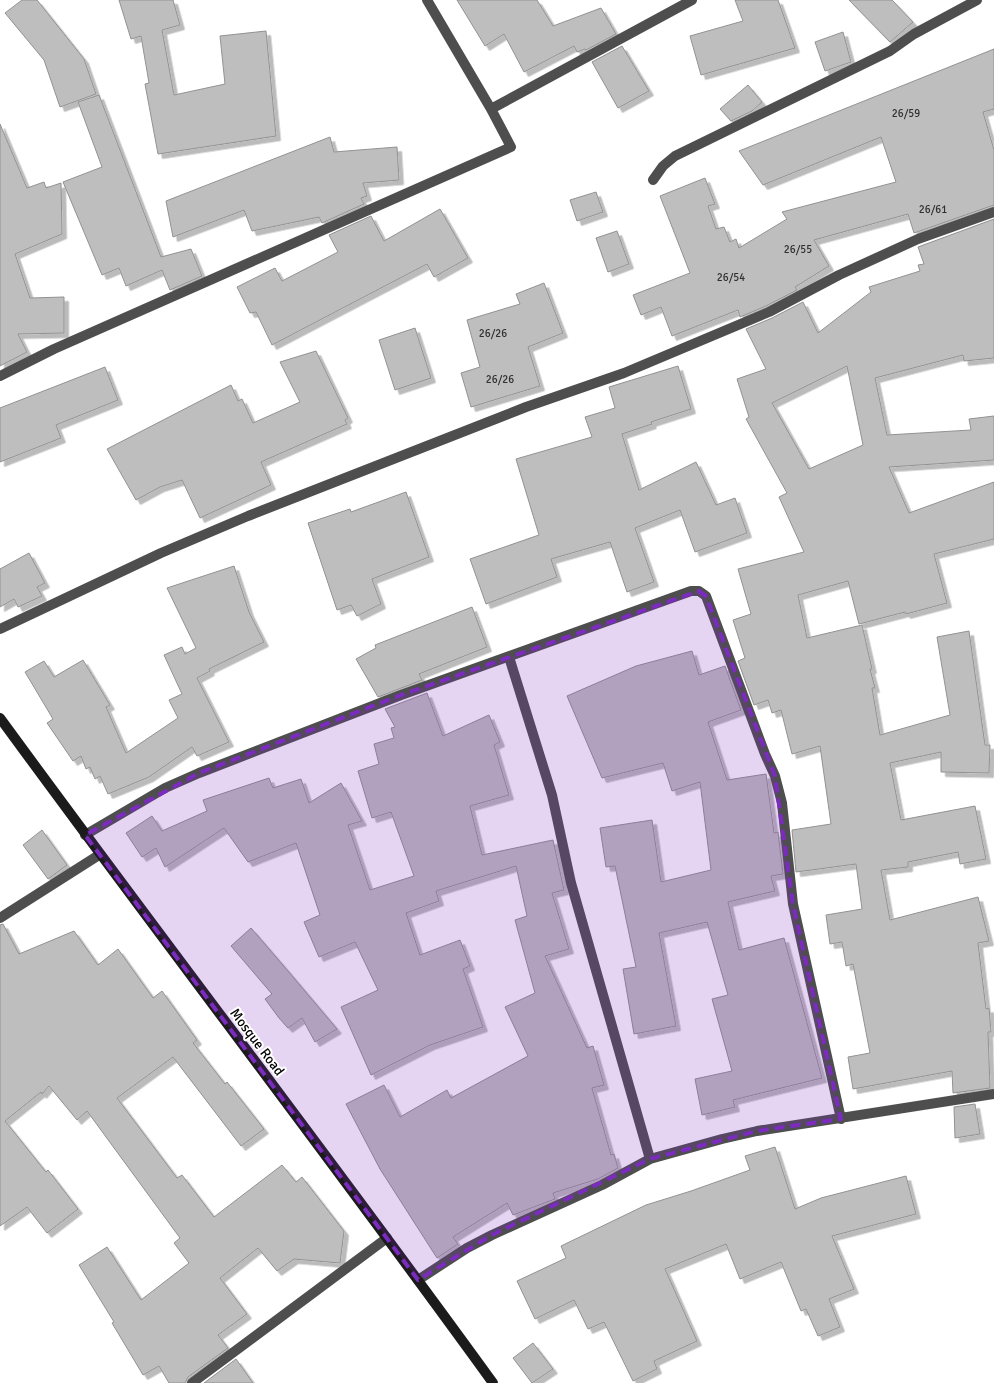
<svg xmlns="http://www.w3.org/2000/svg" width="994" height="1383" font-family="Signika,sans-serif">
<defs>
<filter id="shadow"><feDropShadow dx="4.5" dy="4.5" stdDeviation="0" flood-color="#0004"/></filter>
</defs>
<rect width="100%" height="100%" fill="#fff"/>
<path fill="#bebebe" stroke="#929292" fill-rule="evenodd" filter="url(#shadow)" d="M 22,0 L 37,0 L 84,59 L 96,94 L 60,107 L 44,60 L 5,13 Z
M 119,0 L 173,0 L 180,25 L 162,30 L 174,95 L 225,84 L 220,36 L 266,31 L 276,136 L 158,154 L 145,84 L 149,83 L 141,36 L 131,39 Z
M 457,0 L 537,0 L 553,26 L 601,8 L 616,34 L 586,50 L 585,49 L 577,52 L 574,46 L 524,72 L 504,34 L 485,46 Z
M 735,0 L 778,0 L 795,48 L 701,75 L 690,36 L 743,21 Z
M 849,0 L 892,0 L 913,22 L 890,42 Z
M 843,32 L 851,62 L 825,71 L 815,42 Z
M 622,46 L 649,91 L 618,108 L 592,62 Z
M 994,49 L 994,109 L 983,112 L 994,150 L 994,205 L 914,233 L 908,214 L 814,240 L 829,266 L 795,287 L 797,290 L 766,306 L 740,317 L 738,310 L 672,336 L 661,307 L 641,315 L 633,295 L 690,273 L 660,196 L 705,178 L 715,204 L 708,206 L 716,229 L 724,227 L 730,242 L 736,239 L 739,248 L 787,219 L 782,212 L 896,182 L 881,137 L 763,185 L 739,151 Z
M 748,85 L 762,102 L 752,111 L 731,121 L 720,109 Z
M 99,95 L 161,257 L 191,249 L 202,276 L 170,290 L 162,270 L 126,286 L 119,268 L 102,275 L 63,182 L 102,167 L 78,102 Z
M 0,124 L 27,188 L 44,182 L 46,188 L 61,183 L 62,234 L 15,254 L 30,298 L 64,297 L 64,333 L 18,334 L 27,352 L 0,366 Z
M 330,137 L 334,152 L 397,147 L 399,180 L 363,183 L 367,196 L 361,198 L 364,204 L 322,223 L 319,217 L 252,231 L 244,210 L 173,237 L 166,201 Z
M 596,192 L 603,212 L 577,221 L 570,200 Z
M 440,209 L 468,258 L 434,277 L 427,264 L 272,345 L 256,312 L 250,313 L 237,287 L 275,268 L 282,281 L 338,252 L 329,235 L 371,216 L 384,241 Z
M 994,219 L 994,358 L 964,361 L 963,355 L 875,378 L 887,435 L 971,430 L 969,419 L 994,416 L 994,460 L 889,467 L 909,513 L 994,482 L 994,539 L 934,554 L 947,603 L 906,614 L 905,612 L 859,624 L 848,581 L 798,595 L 807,638 L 862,625 L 872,669 L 870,669 L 875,688 L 872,688 L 880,735 L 950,715 L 937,637 L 969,631 L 985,745 L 990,745 L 989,773 L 941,772 L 941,752 L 890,763 L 901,820 L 975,806 L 986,859 L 960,864 L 958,852 L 908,862 L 908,867 L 881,870 L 890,920 L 978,897 L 989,941 L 978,943 L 986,1009 L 989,1008 L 991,1032 L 988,1032 L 990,1088 L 953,1093 L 952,1071 L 853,1089 L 848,1057 L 870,1053 L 853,964 L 846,966 L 842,942 L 830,944 L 826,915 L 862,909 L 856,864 L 796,872 L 792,830 L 831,824 L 820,746 L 792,754 L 781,710 L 772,713 L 768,700 L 754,705 L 738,661 L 745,658 L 733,620 L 751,614 L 738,569 L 804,552 L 779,497 L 787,493 L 746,419 L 749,417 L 737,379 L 766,369 L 746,329 L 772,318 L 803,302 L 818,333 L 871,292 L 869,287 L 920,271 L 918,265 L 924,264 L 918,247 ZM 847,366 L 863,445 L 809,469 L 772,403 Z
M 617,231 L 629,264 L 608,272 L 596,238 Z
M 544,283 L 563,333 L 528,347 L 540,386 L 471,407 L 461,373 L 480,367 L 467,320 L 520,304 L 516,294 Z
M 415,328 L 431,378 L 395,390 L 379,340 Z
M 316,351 L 348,418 L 345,420 L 347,424 L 261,462 L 271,485 L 200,518 L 182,480 L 160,487 L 136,500 L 107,449 L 231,385 L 238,401 L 242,399 L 253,423 L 300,402 L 280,362 Z
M 678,366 L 691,409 L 651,422 L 652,424 L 622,434 L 639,490 L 696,462 L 716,505 L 735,498 L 747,533 L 695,552 L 680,510 L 635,528 L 654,582 L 627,592 L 610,542 L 551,559 L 557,577 L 486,604 L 470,559 L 539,535 L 516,459 L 592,437 L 585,417 L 615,408 L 609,387 Z
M 105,367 L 118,400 L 56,425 L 61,438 L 0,462 L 0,408 Z
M 406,492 L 429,557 L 372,579 L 381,604 L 357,616 L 351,605 L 337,610 L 308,523 L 350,509 L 351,512 Z
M 29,553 L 45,583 L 37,587 L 42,596 L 18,607 L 14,599 L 0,607 L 0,569 Z
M 234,566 L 249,612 L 264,642 L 209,669 L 210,671 L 197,678 L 229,742 L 197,756 L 192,747 L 149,777 L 108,794 L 100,776 L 95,779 L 90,767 L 86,769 L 81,756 L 73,761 L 47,723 L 53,719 L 25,672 L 44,661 L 54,677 L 83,660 L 110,705 L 106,707 L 126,753 L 178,718 L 169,700 L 182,694 L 164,655 L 182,647 L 185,654 L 196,648 L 167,588 Z
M 472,607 L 487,647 L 419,674 L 422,680 L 378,697 L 356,659 L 376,648 L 375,645 Z
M 692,651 L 699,675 L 725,666 L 741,710 L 708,722 L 727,780 L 766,774 L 774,833 L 778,832 L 783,874 L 771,876 L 775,891 L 728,902 L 739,950 L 784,938 L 822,1078 L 733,1100 L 735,1107 L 702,1115 L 695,1079 L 732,1071 L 712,999 L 728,995 L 707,922 L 659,933 L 676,1026 L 634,1034 L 623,969 L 636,967 L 615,866 L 606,867 L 600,828 L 652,820 L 661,882 L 711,870 L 700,782 L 672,791 L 663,763 L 602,778 L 567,696 L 636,666 Z
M 427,693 L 443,736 L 489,715 L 500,742 L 494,745 L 509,795 L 470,806 L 482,855 L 553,840 L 564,890 L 552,893 L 569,949 L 545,956 L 587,1048 L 593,1046 L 604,1085 L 592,1088 L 611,1155 L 614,1154 L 618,1168 L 598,1179 L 553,1193 L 555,1199 L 513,1215 L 507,1203 L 453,1237 L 458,1244 L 437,1258 L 380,1169 L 346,1104 L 384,1085 L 400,1117 L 447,1090 L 451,1098 L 528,1056 L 505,1007 L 535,993 L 515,920 L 527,916 L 516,866 L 436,891 L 439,901 L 406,913 L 420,955 L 460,940 L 470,966 L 463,969 L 483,1027 L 430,1045 L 371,1075 L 341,1007 L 378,990 L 355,942 L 319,957 L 304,922 L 320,915 L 296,843 L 248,862 L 224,828 L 165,867 L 156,848 L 142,857 L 126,833 L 152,816 L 162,831 L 207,811 L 203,800 L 269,778 L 273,788 L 301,779 L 309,803 L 341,783 L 362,821 L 348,825 L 370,890 L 414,876 L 391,812 L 372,818 L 358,771 L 379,764 L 374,744 L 394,738 L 391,728 L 395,727 L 385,709 Z
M 42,830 L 67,865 L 48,879 L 23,845 Z
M 3,924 L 19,954 L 74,931 L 98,965 L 118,949 L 153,998 L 162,991 L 197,1040 L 193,1043 L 225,1084 L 227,1082 L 264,1129 L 241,1146 L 173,1057 L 117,1098 L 177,1178 L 182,1175 L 214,1217 L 282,1165 L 296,1182 L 302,1177 L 344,1231 L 340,1263 L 294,1259 L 277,1271 L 258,1248 L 220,1278 L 247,1314 L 218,1335 L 228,1348 L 188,1377 L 185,1383 L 169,1383 L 159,1366 L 143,1375 L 112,1323 L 114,1322 L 79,1265 L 107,1247 L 141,1300 L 189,1263 L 174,1243 L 180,1238 L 87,1111 L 77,1120 L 49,1086 L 42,1094 L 41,1092 L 5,1121 L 46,1172 L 48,1170 L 78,1209 L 47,1233 L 27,1207 L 0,1226 L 0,925 Z
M 251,928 L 288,971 L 337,1029 L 315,1042 L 302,1018 L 288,1028 L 279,1018 L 265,999 L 272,994 L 231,946 Z
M 975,1104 L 980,1134 L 955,1138 L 954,1107 Z
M 775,1147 L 795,1209 L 821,1198 L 906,1176 L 916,1214 L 832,1236 L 854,1289 L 829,1299 L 840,1327 L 818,1336 L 806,1309 L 801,1311 L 781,1262 L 740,1279 L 726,1244 L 665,1269 L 697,1341 L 654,1361 L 657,1369 L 633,1381 L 604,1322 L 588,1329 L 574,1300 L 535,1319 L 517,1281 L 566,1258 L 561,1246 L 646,1205 L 691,1191 L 750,1170 L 745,1156 Z
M 533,1343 L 553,1369 L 532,1383 L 513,1358 Z
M 236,1359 L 253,1383 L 204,1383 Z"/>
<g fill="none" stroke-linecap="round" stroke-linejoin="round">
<path stroke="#4e4e4e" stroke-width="10" d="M 491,109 L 692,0
M 653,180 L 663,166 L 675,156 L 890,51 L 914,34 L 977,0
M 0,376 L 54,349 L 511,147 L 491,109 L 427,0
M 0,629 L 161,553 L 248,516 L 526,407 L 624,373 L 769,312 L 839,275 L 918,239 L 994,212
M 509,657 L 552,795 L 571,883 L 650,1159
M 85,835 L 165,788 L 199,773 L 401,695 L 691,591 L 699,591 L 706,596 L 765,754 L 775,776 L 782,803 L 793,904 L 841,1119
M 0,918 L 99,855
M 418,1280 L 467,1248 L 492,1235 L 602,1185 L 650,1159 L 722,1139 L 757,1131 L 994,1094
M 192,1383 L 387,1238"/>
<path stroke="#1b1b1b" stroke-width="10" d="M 0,718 C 163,941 331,1159 493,1383"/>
</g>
<path fill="#7b2cbf" fill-opacity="0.2" stroke="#7b2cbf" stroke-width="4" stroke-dasharray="10 6" stroke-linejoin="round" d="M 699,591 L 706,596 L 775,776 L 793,904 L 841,1119 L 757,1131 L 650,1159 L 492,1235 L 418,1280 L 85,835 L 199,773 L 401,695 Z"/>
<g text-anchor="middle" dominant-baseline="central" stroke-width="4" stroke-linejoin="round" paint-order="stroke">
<g font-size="11" fill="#303030">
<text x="906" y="113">26/59</text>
<text x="933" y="209">26/61</text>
<text x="798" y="249">26/55</text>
<text x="731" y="277">26/54</text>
<text x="493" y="333">26/26</text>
<text x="500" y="379">26/26</text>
</g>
<g font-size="14" fill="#000" stroke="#fff">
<text transform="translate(257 1042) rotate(53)">Mosque Road</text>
</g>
</g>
</svg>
